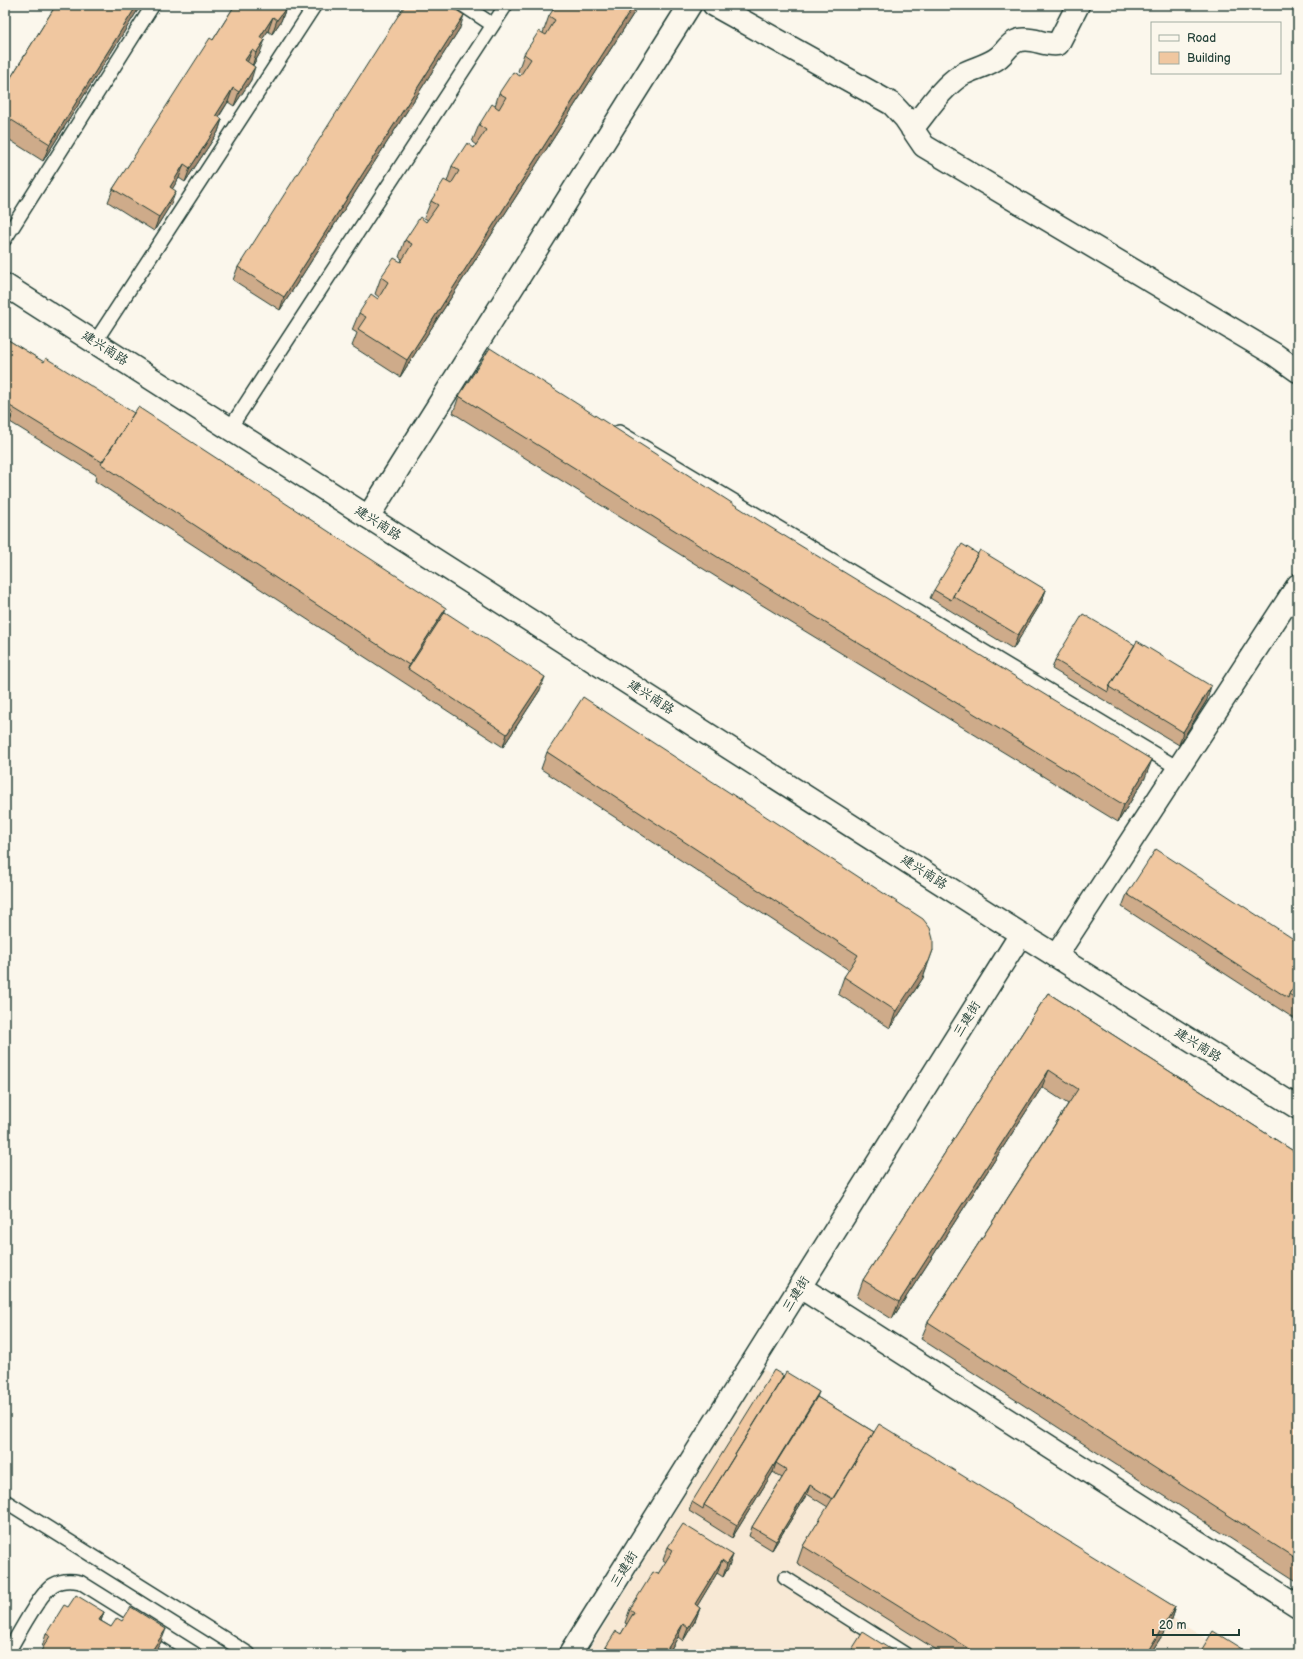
<svg xmlns="http://www.w3.org/2000/svg" width="1303" height="1659" font-family="'Balsamiq Sans','LXGW WenKai TC',sans-serif">
<rect width="100%" height="100%" fill="#fbf7ec"/>
<filter id="ink" filterUnits="userSpaceOnUse"><feTurbulence type="fractalNoise" baseFrequency=".025" numOctaves="2"/><feDisplacementMap in="SourceGraphic" scale="8" xChannelSelector="R" yChannelSelector="G"/><feConvolveMatrix kernelMatrix="1 2 1 2 8 2 1 2 1" color-interpolation-filters="sRGB"/></filter>
<g filter="url(#ink)">
<path fill="#f8e9d5" d="M 763,1369 L 1231,1654 L 586,1654 Z"/>
<g fill="none" stroke-linecap="round" stroke-linejoin="round">
<defs>
<path id="service" d="M 463,5 L 493,25
M 5,239 L 153,5
M 95,342 L 315,5
M 230,428 L 506,5
M 619,432 L 1178,768
M 5,1501 L 249,1654
M 785,1578 L 905,1654
M 7,1654 C 17,1637 39,1594 53,1585 C 61,1580 71,1580 80,1582 L 195,1654"/>
<path id="minor" d="M 714,5 L 892,104 L 905,118 L 924,146 L 1274,354 L 1298,371
M 912,129 C 927,111 941,88 961,75 C 973,68 988,66 999,57 C 1006,51 1010,42 1020,40 C 1033,37 1045,46 1058,44 L 1078,5
M 368,517 L 690,5
M 1056,956 L 1298,585
M 800,1287 L 1298,1606"/>
<path id="tertiary" d="M 5,285 L 994,917 L 1298,1108
M 570,1654 L 1021,934"/>
</defs>
<use href="#service" stroke="#1f3d34" stroke-width="16"/>
<use href="#minor" stroke="#1f3d34" stroke-width="25"/>
<use href="#tertiary" stroke="#1f3d34" stroke-width="25"/>
<use href="#service" stroke="#fbf7ec" stroke-width="13"/>
<use href="#minor" stroke="#fbf7ec" stroke-width="22"/>
<use href="#tertiary" stroke="#fbf7ec" stroke-width="22"/>
</g>
<path fill="#ceab8a" stroke="#1f3d34" d="M 56,5 L 141,5 L 43,161 L 5,137 L 5,87 Z
M 235,5 L 284,5 L 283,6 L 286,8 L 281,21 L 272,34 L 268,31 L 262,39 L 260,53 L 253,65 L 251,80 L 234,106 L 228,102 L 219,117 L 222,119 L 218,132 L 185,182 L 179,178 L 172,189 L 171,204 L 154,231 L 108,202 L 113,189 L 213,40 Z
M 639,5 L 400,377 L 352,346 L 357,333 L 352,330 L 359,313 L 378,299 L 379,297 L 375,294 L 381,277 L 401,262 L 402,259 L 399,257 L 405,240 L 426,222 L 428,220 L 424,218 L 431,201 L 447,182 L 452,166 L 474,148 L 476,145 L 472,142 L 479,125 L 495,106 L 499,93 L 520,76 L 521,74 L 518,71 L 524,54 L 543,33 L 549,16 Z
M 460,28 L 280,310 L 233,280 L 238,267 Z
M 5,338 L 445,612 L 540,690 L 503,747 L 95,481 L 96,475 L 10,422 L 5,430 Z
M 459,396 L 1145,778 L 1118,822 L 726,583 L 453,413 Z
M 978,554 L 1046,590 L 1041,603 L 1013,649 L 930,598 L 934,590 Z
M 1055,660 L 1207,700 L 1179,745 L 1052,669 Z
M 547,752 L 927,967 L 923,978 L 890,1028 L 838,994 L 844,977 L 849,970 L 541,769 Z
M 1127,894 L 1298,942 L 1298,1021 L 1122,907 Z
M 1048,993 L 1298,1154 L 1298,1582 L 921,1339 L 928,1322 L 1068,1104 L 1042,1087 L 892,1319 L 857,1297 L 863,1280 Z
M 817,1397 L 874,1432 L 1175,1607 L 1169,1625 L 1150,1654 L 943,1654 L 797,1563 L 803,1546 L 828,1507 L 807,1494 L 772,1550 L 749,1536 L 752,1527 L 782,1478 L 773,1472 L 732,1538 L 689,1511 L 692,1502 Z
M 668,1547 L 733,1555 L 728,1568 L 723,1577 L 717,1573 L 697,1606 L 700,1608 L 695,1621 L 683,1641 L 678,1637 L 668,1654 L 603,1654 L 606,1647 L 621,1634 L 627,1624 L 625,1623 L 630,1609 L 658,1574 L 666,1562 L 663,1560 Z
M 104,1612 L 101,1621 L 111,1627 L 122,1621 L 161,1642 L 155,1651 L 158,1654 L 40,1654 L 43,1648 L 42,1647 L 46,1634 Z"/>
<path fill="#a88b70" stroke="#1f3d34" d="M 137,5 L 141,5 L 43,161 L 50,144 Z
M 634,5 L 639,5 L 400,377 L 407,360 Z
M 286,8 L 281,21 L 272,34 L 277,20 Z
M 464,15 L 460,28 L 280,310 L 284,297 Z
M 273,17 L 268,31 L 255,50 L 260,37 Z
M 265,40 L 260,53 L 252,67 L 256,53 Z
M 252,50 L 247,63 L 245,60 Z
M 255,67 L 251,80 L 234,106 L 239,92 Z
M 233,88 L 228,102 L 211,128 L 216,115 Z
M 222,119 L 218,132 L 185,182 L 190,168 Z
M 184,164 L 179,178 L 165,201 L 170,187 Z
M 176,191 L 171,204 L 154,231 L 159,217 Z
M 13,413 L 10,422 L 5,430 L 5,426 Z
M 1046,590 L 1041,603 L 1013,649 L 1018,635 Z
M 446,608 L 440,625 L 408,669 L 409,665 Z
M 545,677 L 540,690 L 503,747 L 507,734 Z
M 1211,686 L 1207,700 L 1179,745 L 1183,732 Z
M 1152,760 L 1145,778 L 1118,822 L 1124,805 Z
M 933,950 L 923,978 L 890,1028 L 896,1011 Z
M 1049,1070 L 1042,1087 L 892,1319 L 899,1302 Z
M 819,1392 L 814,1405 L 776,1463 L 773,1472 L 732,1538 L 737,1525 Z
M 810,1485 L 807,1494 L 772,1550 L 776,1541 Z
M 733,1555 L 728,1568 L 723,1577 L 727,1564 Z
M 722,1560 L 717,1573 L 690,1618 L 695,1604 Z
M 1175,1607 L 1169,1625 L 1150,1654 L 1146,1654 Z
M 700,1608 L 695,1621 L 683,1641 L 688,1628 Z
M 104,1612 L 99,1626 L 99,1620 Z
M 683,1624 L 678,1637 L 668,1654 L 664,1654 Z
M 166,1629 L 161,1642 L 154,1654 L 153,1649 Z"/>
<path fill="#f0c7a0" stroke="#1f3d34" d="M 56,5 L 137,5 L 50,144 L 5,116 L 5,87 Z
M 235,5 L 282,5 L 286,8 L 277,20 L 273,17 L 260,37 L 265,40 L 256,53 L 252,50 L 245,60 L 255,67 L 239,92 L 233,88 L 216,115 L 222,119 L 190,168 L 184,164 L 170,187 L 176,191 L 159,217 L 113,189 L 210,38 L 213,40 Z
M 405,5 L 448,5 L 464,15 L 284,297 L 238,267 Z
M 556,5 L 634,5 L 407,360 L 358,329 L 366,317 L 359,313 L 371,294 L 378,299 L 388,282 L 381,277 L 394,258 L 401,262 L 412,244 L 405,240 L 420,217 L 426,222 L 438,205 L 431,201 L 444,180 L 451,184 L 459,171 L 452,166 L 467,143 L 474,148 L 486,130 L 479,125 L 492,104 L 499,109 L 506,97 L 499,93 L 513,72 L 520,76 L 531,59 L 524,54 L 539,31 L 546,35 L 555,20 L 549,16 Z
M 5,338 L 44,362 L 46,358 L 134,413 L 102,462 L 5,403 Z
M 490,348 L 760,521 L 1152,760 L 1124,805 L 732,566 L 459,396 Z
M 138,407 L 446,608 L 409,665 L 101,464 Z
M 5,408 L 13,413 L 5,426 Z
M 962,544 L 978,554 L 953,596 L 951,600 L 934,590 Z
M 980,550 L 1046,590 L 1018,635 L 953,596 Z
M 445,612 L 545,677 L 507,734 L 408,669 Z
M 1083,614 L 1135,645 L 1109,687 L 1108,692 L 1055,660 Z
M 1137,641 L 1211,686 L 1183,732 L 1109,687 Z
M 583,697 L 923,919 L 930,928 L 933,939 L 933,950 L 929,961 L 896,1011 L 844,977 L 858,955 L 547,752 Z
M 1156,849 L 1298,942 L 1298,980 L 1289,994 L 1288,998 L 1127,894 Z
M 1298,980 L 1298,1000 L 1289,994 Z
M 1048,993 L 1298,1154 L 1298,1560 L 928,1322 L 1078,1089 L 1049,1070 L 899,1302 L 863,1280 Z
M 774,1370 L 784,1376 L 704,1505 L 703,1509 L 692,1502 Z
M 786,1372 L 819,1392 L 737,1525 L 704,1505 Z
M 817,1397 L 874,1432 L 833,1499 L 810,1485 L 776,1541 L 752,1527 L 787,1470 L 776,1463 Z
M 879,1424 L 1175,1607 L 1146,1654 L 977,1654 L 803,1546 Z
M 683,1524 L 733,1555 L 727,1564 L 722,1560 L 695,1604 L 700,1608 L 688,1628 L 683,1624 L 664,1654 L 617,1654 L 606,1647 L 616,1631 L 621,1634 L 634,1612 L 630,1609 L 653,1572 L 658,1574 L 673,1550 L 668,1547 Z
M 76,1595 L 104,1612 L 99,1620 L 111,1627 L 117,1618 L 122,1621 L 131,1607 L 166,1629 L 153,1649 L 158,1653 L 157,1654 L 46,1654 L 41,1651 L 50,1636 L 46,1634 L 64,1605 L 68,1607 Z
M 1213,1631 L 1250,1654 L 1199,1654 Z
M 863,1632 L 898,1654 L 849,1654 Z"/>
</g>
<g text-anchor="middle" dominant-baseline="central" stroke-width="3" stroke-linejoin="round" paint-order="stroke">
<g font-size="13" fill="#1f3d34" stroke="#fbf7ec">
<text transform="translate(105 348) rotate(33)">建兴南路</text>
<text transform="translate(378 523) rotate(33)">建兴南路</text>
<text transform="translate(651 697) rotate(33)">建兴南路</text>
<text transform="translate(924 872) rotate(33)">建兴南路</text>
<text transform="translate(967 1019) rotate(-58)">三建街</text>
<text transform="translate(1198 1045) rotate(32)">建兴南路</text>
<text transform="translate(796 1294) rotate(-58)">三建街</text>
<text transform="translate(624 1569) rotate(-58)">三建街</text>
</g>
</g>
<rect width="1303" height="1659" fill="none" stroke="#fbf7ec" stroke-width="20"/>
<rect x="10" y="10" width="1283" height="1639" fill="none" stroke="#1f3d34" stroke-width="1.5" filter="url(#ink)"/>
<rect x="1151" y="22" width="130" height="52" fill="#fbf7ec" stroke="#a3ada2"/>
<rect x="1159" y="35" width="20" height="6" fill="#fbf7ec" stroke="#a3ada2"/>
<text x="1187" y="42" font-size="12" fill="#1f3d34">Road</text>
<rect x="1159" y="52" width="20" height="12" fill="#f0c7a0" stroke="#a3ada2"/>
<text x="1187" y="62" font-size="12" fill="#1f3d34">Building</text>
<path d="M1153 1629v6h86v-6" fill="none" stroke="#1f3d34" stroke-width="2"/>
<text x="1159" y="1629" font-size="12" fill="#1f3d34" stroke="#fbf7ec" stroke-width="3" paint-order="stroke">20 m</text>
</svg>
